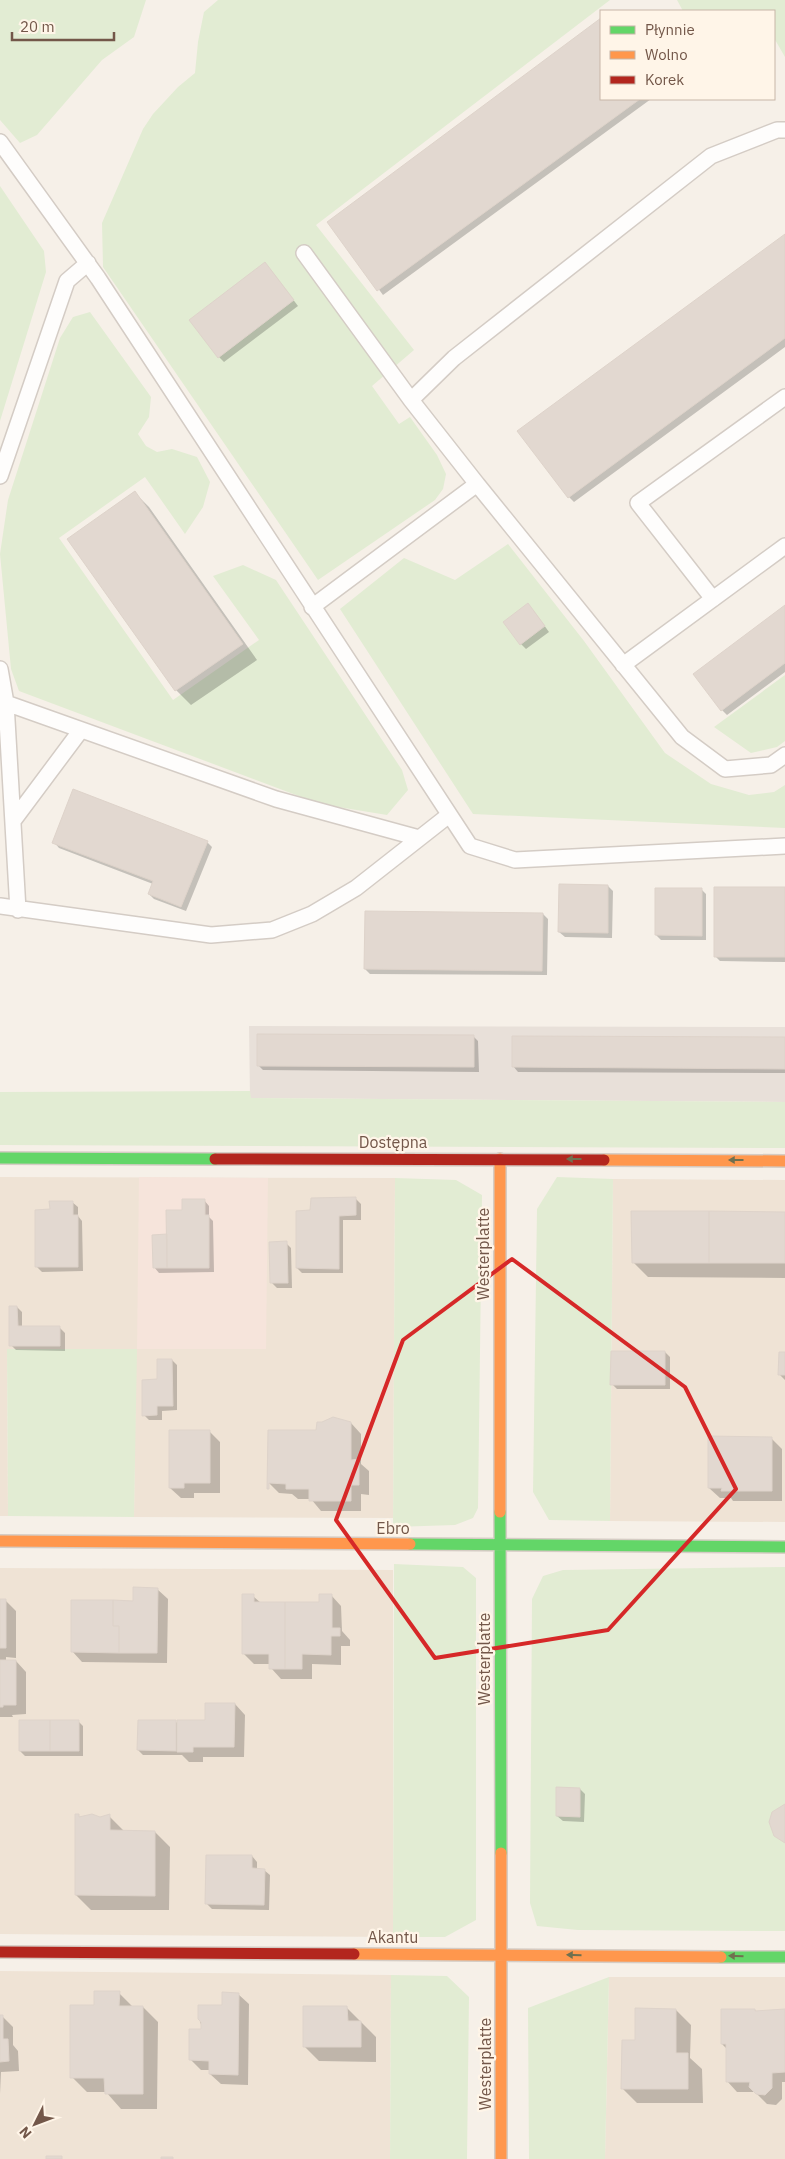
<svg xmlns="http://www.w3.org/2000/svg" width="785" height="2159" font-family="'IBM Plex Sans',sans-serif">
<rect width="100%" height="100%" fill="#f6f0e8"/>
<path fill="#efe3d5" d="M 0,1177 L 395,1178 L 393,1518 L 134,1517 L 136,1349 L 7,1349 L 8,1516 L 0,1516 Z
M 613,1179 L 785,1180 L 785,1522 L 610,1521 Z
M 0,1568 L 393,1570 L 393,1937 L 0,1934 Z
M 0,1971 L 391,1975 L 390,2159 L 0,2159 Z
M 609,1977 L 785,1977 L 785,2159 L 605,2159 Z"/>
<path fill="#f6e4db" d="M 139,1177 L 268,1178 L 266,1349 L 137,1349 Z"/>
<path fill="#e8e0d9" d="M 249,1026 L 785,1027 L 785,1102 L 250,1098 Z"/>
<path fill="#e2ecd3" d="M 0,0 L 146,0 L 134,37 L 102,60 L 37,135 L 20,143 L 0,120 Z
M 218,0 L 610,0 L 316,225 L 414,350 L 372,386 L 399,424 L 410,417 L 437,455 L 446,474 L 443,489 L 435,500 L 318,580 L 103,267 L 102,223 L 143,129 L 153,114 L 178,87 L 195,73 L 198,42 L 204,12 Z
M 677,0 L 785,0 L 785,57 L 774,38 L 774,11 L 683,11 Z
M 0,186 L 44,251 L 46,272 L 0,421 Z
M 90,312 L 151,397 L 149,417 L 138,434 L 146,446 L 157,452 L 172,449 L 197,457 L 210,482 L 203,507 L 185,534 L 145,477 L 59,538 L 173,700 L 259,640 L 213,576 L 243,565 L 276,580 L 402,770 L 408,790 L 387,815 L 320,804 L 19,691 L 11,669 L 0,554 L 8,500 L 60,338 L 73,317 Z
M 508,544 L 584,641 L 665,753 L 711,784 L 749,795 L 774,792 L 785,785 L 785,828 L 473,814 L 340,609 L 404,558 L 455,580 Z
M 785,675 L 785,741 L 777,747 L 751,753 L 714,727 Z
M 250,1091 L 251,1098 L 785,1102 L 785,1148 L 0,1145 L 0,1092 Z
M 557,1177 L 613,1179 L 610,1521 L 549,1520 L 533,1492 L 537,1209 Z
M 395,1178 L 456,1180 L 482,1195 L 478,1508 L 473,1518 L 455,1525 L 393,1527 Z
M 7,1349 L 137,1349 L 134,1517 L 8,1516 Z
M 394,1564 L 463,1567 L 476,1578 L 476,1920 L 445,1937 L 393,1937 Z
M 785,1567 L 785,1931 L 578,1930 L 537,1926 L 530,1903 L 532,1599 L 543,1576 L 563,1570 Z
M 391,1975 L 447,1976 L 469,1997 L 467,2159 L 390,2159 Z
M 609,1977 L 605,2159 L 529,2159 L 528,2008 Z"/>
<path fill="#0003" d="M 601,20 L 601,99 L 651,99 L 383,295 L 329,222 Z
M 785,235 L 785,347 L 574,502 L 569,497 Z
M 270,269 L 298,306 L 224,362 L 219,357 Z
M 134,492 L 149,507 L 257,660 L 191,705 L 176,690 L 69,539 Z
M 785,607 L 785,672 L 727,715 L 722,710 Z
M 533,610 L 549,632 L 526,649 L 521,644 Z
M 54,842 L 207,842 L 212,847 L 186,911 L 154,899 L 149,894 L 153,884 L 59,848 Z
M 608,886 L 613,891 L 612,938 L 565,937 L 559,932 Z
M 785,888 L 785,962 L 720,961 L 715,956 Z
M 701,889 L 706,894 L 706,940 L 661,940 L 656,935 Z
M 543,914 L 548,919 L 547,975 L 370,974 L 365,969 Z
M 473,1036 L 478,1041 L 479,1072 L 263,1070 L 258,1065 Z
M 785,1038 L 785,1073 L 518,1072 L 513,1066 Z
M 356,1199 L 361,1204 L 361,1220 L 343,1220 L 343,1273 L 302,1273 L 297,1268 L 312,1212 Z
M 204,1200 L 209,1206 L 209,1217 L 213,1221 L 214,1272 L 159,1273 L 154,1267 L 168,1235 L 183,1211 Z
M 72,1202 L 78,1207 L 78,1216 L 82,1221 L 83,1271 L 42,1272 L 37,1267 L 51,1211 Z
M 785,1214 L 785,1278 L 648,1277 L 633,1262 Z
M 286,1243 L 291,1248 L 292,1288 L 277,1288 L 272,1283 Z
M 17,1307 L 22,1312 L 22,1327 L 60,1328 L 65,1333 L 65,1351 L 16,1350 L 11,1345 Z
M 665,1352 L 670,1357 L 670,1389 L 617,1389 L 612,1384 Z
M 785,1353 L 785,1380 L 780,1375 Z
M 172,1360 L 177,1365 L 177,1410 L 162,1411 L 162,1420 L 149,1420 L 144,1415 L 158,1380 Z
M 337,1419 L 351,1423 L 361,1434 L 361,1464 L 369,1471 L 369,1495 L 361,1494 L 361,1511 L 321,1511 L 311,1499 L 298,1499 L 292,1494 L 279,1493 L 269,1483 L 318,1431 L 318,1423 Z
M 209,1431 L 220,1442 L 220,1493 L 194,1493 L 194,1498 L 181,1498 L 170,1488 Z
M 771,1438 L 782,1449 L 782,1501 L 733,1501 L 731,1498 L 720,1498 L 709,1488 Z
M 157,1589 L 168,1599 L 167,1663 L 82,1662 L 72,1651 Z
M 331,1595 L 341,1606 L 342,1631 L 350,1640 L 350,1646 L 341,1646 L 341,1665 L 312,1664 L 312,1679 L 281,1679 L 271,1668 L 271,1664 L 254,1664 L 243,1653 L 253,1596 L 261,1603 L 320,1603 Z
M 0,1600 L 5,1600 L 16,1611 L 16,1658 L 6,1657 L 6,1661 L 16,1661 L 26,1672 L 26,1714 L 12,1715 L 13,1717 L 0,1717 Z
M 235,1704 L 245,1715 L 244,1757 L 203,1757 L 203,1762 L 189,1762 L 182,1755 L 143,1755 L 138,1750 L 176,1722 L 178,1724 L 206,1722 Z
M 78,1721 L 83,1726 L 83,1756 L 25,1756 L 20,1751 Z
M 580,1789 L 585,1794 L 584,1822 L 563,1821 L 557,1816 Z
M 78,1815 L 80,1818 L 100,1818 L 109,1816 L 124,1831 L 155,1832 L 170,1847 L 169,1910 L 91,1910 L 76,1895 Z
M 252,1856 L 257,1862 L 257,1869 L 264,1870 L 270,1875 L 269,1910 L 212,1909 L 207,1904 Z
M 119,1993 L 133,2007 L 143,2007 L 158,2022 L 157,2109 L 121,2109 L 106,2092 L 87,2092 L 72,2077 L 96,2006 Z
M 238,1994 L 249,2004 L 248,2085 L 221,2084 L 210,2074 L 210,2070 L 201,2070 L 191,2060 L 203,2030 L 199,2019 L 223,2006 Z
M 347,2008 L 376,2037 L 376,2062 L 319,2061 L 304,2046 Z
M 676,2010 L 691,2025 L 690,2058 L 702,2069 L 703,2103 L 637,2103 L 622,2088 L 636,2042 Z
M 755,2010 L 757,2013 L 785,2011 L 785,2082 L 782,2082 L 782,2099 L 776,2105 L 767,2104 L 755,2092 L 737,2092 L 727,2081 L 727,2049 L 722,2044 Z
M 2,2016 L 13,2027 L 13,2045 L 18,2051 L 19,2071 L 1,2072 L 0,2094 L 0,2017 Z"/>
<path fill="#e2d8d0" stroke="#ded3ca" d="M 601,18 L 601,99 L 640,99 L 377,291 L 327,222 Z
M 785,234 L 785,338 L 568,498 L 517,431 Z
M 265,262 L 294,300 L 218,358 L 189,320 Z
M 135,491 L 243,644 L 175,691 L 67,539 Z
M 528,603 L 545,626 L 520,645 L 503,622 Z
M 785,605 L 785,663 L 721,711 L 693,674 Z
M 73,789 L 208,841 L 181,907 L 148,894 L 153,881 L 52,843 Z
M 559,884 L 608,885 L 608,933 L 558,932 Z
M 714,887 L 785,887 L 785,957 L 714,957 Z
M 655,888 L 702,888 L 702,936 L 655,935 Z
M 365,911 L 543,913 L 542,971 L 364,969 Z
M 257,1034 L 474,1035 L 474,1067 L 257,1066 Z
M 512,1036 L 785,1037 L 785,1069 L 512,1067 Z
M 356,1197 L 356,1215 L 339,1216 L 339,1269 L 296,1268 L 296,1211 L 310,1210 L 311,1198 Z
M 182,1199 L 205,1199 L 205,1215 L 209,1215 L 209,1268 L 167,1268 L 166,1210 L 182,1210 Z
M 49,1201 L 73,1201 L 73,1215 L 78,1215 L 78,1267 L 35,1267 L 35,1210 L 50,1209 Z
M 631,1211 L 709,1211 L 709,1263 L 632,1263 Z
M 709,1211 L 785,1212 L 785,1263 L 709,1263 Z
M 167,1234 L 167,1268 L 153,1268 L 152,1235 Z
M 287,1241 L 288,1283 L 270,1283 L 269,1242 Z
M 9,1306 L 17,1306 L 18,1326 L 60,1326 L 60,1346 L 9,1346 Z
M 611,1351 L 665,1351 L 665,1385 L 610,1385 Z
M 779,1352 L 785,1352 L 785,1375 L 778,1375 Z
M 157,1359 L 172,1359 L 173,1406 L 157,1406 L 157,1415 L 142,1416 L 142,1380 L 157,1379 Z
M 333,1417 L 351,1422 L 351,1460 L 359,1459 L 359,1485 L 351,1485 L 351,1501 L 309,1501 L 309,1489 L 286,1489 L 286,1484 L 269,1483 L 269,1489 L 267,1489 L 268,1430 L 316,1430 L 317,1422 L 322,1422 Z
M 169,1430 L 210,1430 L 210,1483 L 184,1483 L 184,1488 L 169,1488 Z
M 708,1436 L 772,1437 L 772,1491 L 721,1491 L 722,1488 L 708,1488 Z
M 133,1587 L 158,1588 L 157,1653 L 119,1653 L 119,1626 L 113,1626 L 113,1600 L 133,1601 Z
M 242,1594 L 254,1594 L 254,1602 L 285,1602 L 285,1669 L 269,1669 L 269,1654 L 242,1654 Z
M 319,1594 L 332,1594 L 332,1628 L 340,1628 L 340,1636 L 331,1636 L 331,1655 L 302,1654 L 302,1669 L 285,1669 L 285,1602 L 319,1602 Z
M 0,1599 L 6,1599 L 6,1648 L 0,1648 Z
M 71,1600 L 113,1600 L 113,1626 L 119,1626 L 119,1653 L 71,1652 Z
M 0,1660 L 16,1660 L 16,1705 L 3,1705 L 3,1707 L 0,1707 Z
M 205,1703 L 235,1703 L 234,1747 L 193,1747 L 193,1752 L 177,1752 L 177,1720 L 205,1720 Z
M 19,1720 L 50,1720 L 50,1751 L 19,1751 Z
M 50,1720 L 79,1720 L 79,1751 L 50,1751 Z
M 138,1720 L 176,1720 L 176,1751 L 137,1750 Z
M 556,1787 L 580,1788 L 580,1817 L 556,1816 Z
M 785,1804 L 785,1843 L 774,1836 L 769,1822 L 772,1812 Z
M 75,1814 L 79,1814 L 79,1817 L 92,1814 L 100,1817 L 110,1814 L 110,1830 L 155,1831 L 155,1896 L 75,1895 Z
M 206,1855 L 252,1855 L 252,1868 L 265,1869 L 264,1905 L 205,1904 Z
M 94,1991 L 120,1991 L 119,2006 L 143,2006 L 143,2094 L 105,2094 L 104,2078 L 70,2078 L 70,2005 L 94,2005 Z
M 222,1992 L 239,1993 L 238,2075 L 209,2074 L 209,2061 L 189,2060 L 189,2029 L 201,2029 L 201,2022 L 198,2019 L 198,2005 L 222,2005 Z
M 303,2006 L 347,2006 L 348,2021 L 361,2021 L 361,2047 L 303,2047 Z
M 635,2008 L 676,2009 L 676,2053 L 688,2053 L 688,2089 L 621,2089 L 622,2040 L 635,2040 Z
M 721,2009 L 755,2009 L 755,2011 L 785,2009 L 785,2072 L 772,2073 L 772,2088 L 765,2095 L 756,2094 L 749,2087 L 750,2082 L 726,2082 L 726,2044 L 721,2044 Z
M 0,2015 L 3,2015 L 3,2039 L 8,2039 L 9,2061 L 0,2062 Z
M 46,2156 L 62,2156 L 62,2159 L 46,2159 Z
M 161,2157 L 173,2157 L 173,2159 L 161,2159 Z"/>
<g fill="none" stroke-linecap="round" stroke-linejoin="round">
<defs>
<path id="lane" d="M 0,142 L 98,278 L 470,846 L 515,860 L 785,846
M 304,253 L 411,400 L 477,484
M 411,400 L 454,358 L 711,156 L 777,130 L 785,130
M 0,476 L 67,281 L 88,263
M 713,599 L 638,503 L 785,397
M 312,607 L 477,484 L 682,737 L 725,769 L 771,765 L 785,755
M 623,665 L 785,546
M 0,669 L 6,703 L 276,799 L 419,838
M 6,703 L 18,910
M 13,821 L 81,730
M 0,906 L 211,935 L 272,930 L 312,914 L 356,888 L 449,815"/>
<path id="fast" d="M 0,1158 L 215,1159
M 500,1512 L 501,1853
M 410,1544 L 785,1547
M 721,1957 L 785,1957"/>
<path id="slow" d="M 500,1159 L 500,1512
M 604,1160 L 785,1161
M 0,1541 L 410,1544
M 501,1853 L 501,2159
M 354,1954 L 721,1957"/>
<path id="jam" d="M 215,1159 L 604,1160
M 0,1952 L 354,1954"/>
</defs>
<use href="#lane" stroke="#d4ccc5" stroke-width="18"/>
<use href="#fast" stroke="#d5ccc4" stroke-width="14"/>
<use href="#slow" stroke="#d5ccc4" stroke-width="14"/>
<use href="#jam" stroke="#d5ccc4" stroke-width="14"/>
<use href="#lane" stroke="#fefdfc" stroke-width="15"/>
<use href="#fast" stroke="#63d668" stroke-width="11"/>
<use href="#slow" stroke="#ff974d" stroke-width="11"/>
<use href="#jam" stroke="#b3261e" stroke-width="11"/>
</g>
<defs><path id="oneway-solid" d="M-6-.8H1V-3.2L6.5 0L1 3.2V.8H-6Z" transform="scale(1.25)"/></defs>
<g fill="#70704f">
<use href="#oneway-solid" transform="translate(574 1159) rotate(-180)"/>
<use href="#oneway-solid" transform="translate(736 1160) rotate(-180)"/>
<use href="#oneway-solid" transform="translate(574 1955) rotate(-179)"/>
<use href="#oneway-solid" transform="translate(736 1956) rotate(-179)"/>
</g>
<path fill="none" stroke="#d62828" stroke-width="4" stroke-linejoin="round" d="M 512,1259 L 685,1387 L 736,1489 L 608,1630 L 435,1658 L 336,1520 L 403,1340 Z"/>
<g text-anchor="middle" dominant-baseline="central" stroke-width="4.5" stroke-linejoin="round" paint-order="stroke">
<g font-size="16" fill="#735749" stroke="#fff5e8">
<text x="393" y="1142">Dostępna</text>
<text transform="translate(483 1254) rotate(-90)">Westerplatte</text>
<text x="393" y="1528">Ebro</text>
<text transform="translate(484 1659) rotate(-90)">Westerplatte</text>
<text x="393" y="1937">Akantu</text>
<text transform="translate(485 2064) rotate(-90)">Westerplatte</text>
</g>
</g>
<rect x="600" y="10" width="175" height="90" fill="#fff5e8" stroke="#c7b6a8"/>
<rect x="610" y="26" width="25" height="8" fill="#63d668" stroke="#c7b6a8"/>
<text x="645" y="35" font-size="15" fill="#735749">Płynnie</text>
<rect x="610" y="51" width="25" height="8" fill="#ff974d" stroke="#c7b6a8"/>
<text x="645" y="60" font-size="15" fill="#735749">Wolno</text>
<rect x="610" y="76" width="25" height="8" fill="#b3261e" stroke="#c7b6a8"/>
<text x="645" y="85" font-size="15" fill="#735749">Korek</text>
<g transform="translate(35 2124) rotate(228)" stroke="#fff5e8" stroke-width="4" paint-order="stroke">
<path d="M0-4L9 19L0 12L-9 19Z" fill="#735749"/>
<text y="-8" font-size="14" font-weight="bold" text-anchor="middle" fill="#735749">N</text>
</g>
<path d="M12 32v8h102v-8" fill="none" stroke="#735749" stroke-width="2.5"/>
<text x="20" y="32" font-size="15" fill="#735749" stroke="#fff5e8" stroke-width="4" paint-order="stroke">20 m</text>
</svg>
